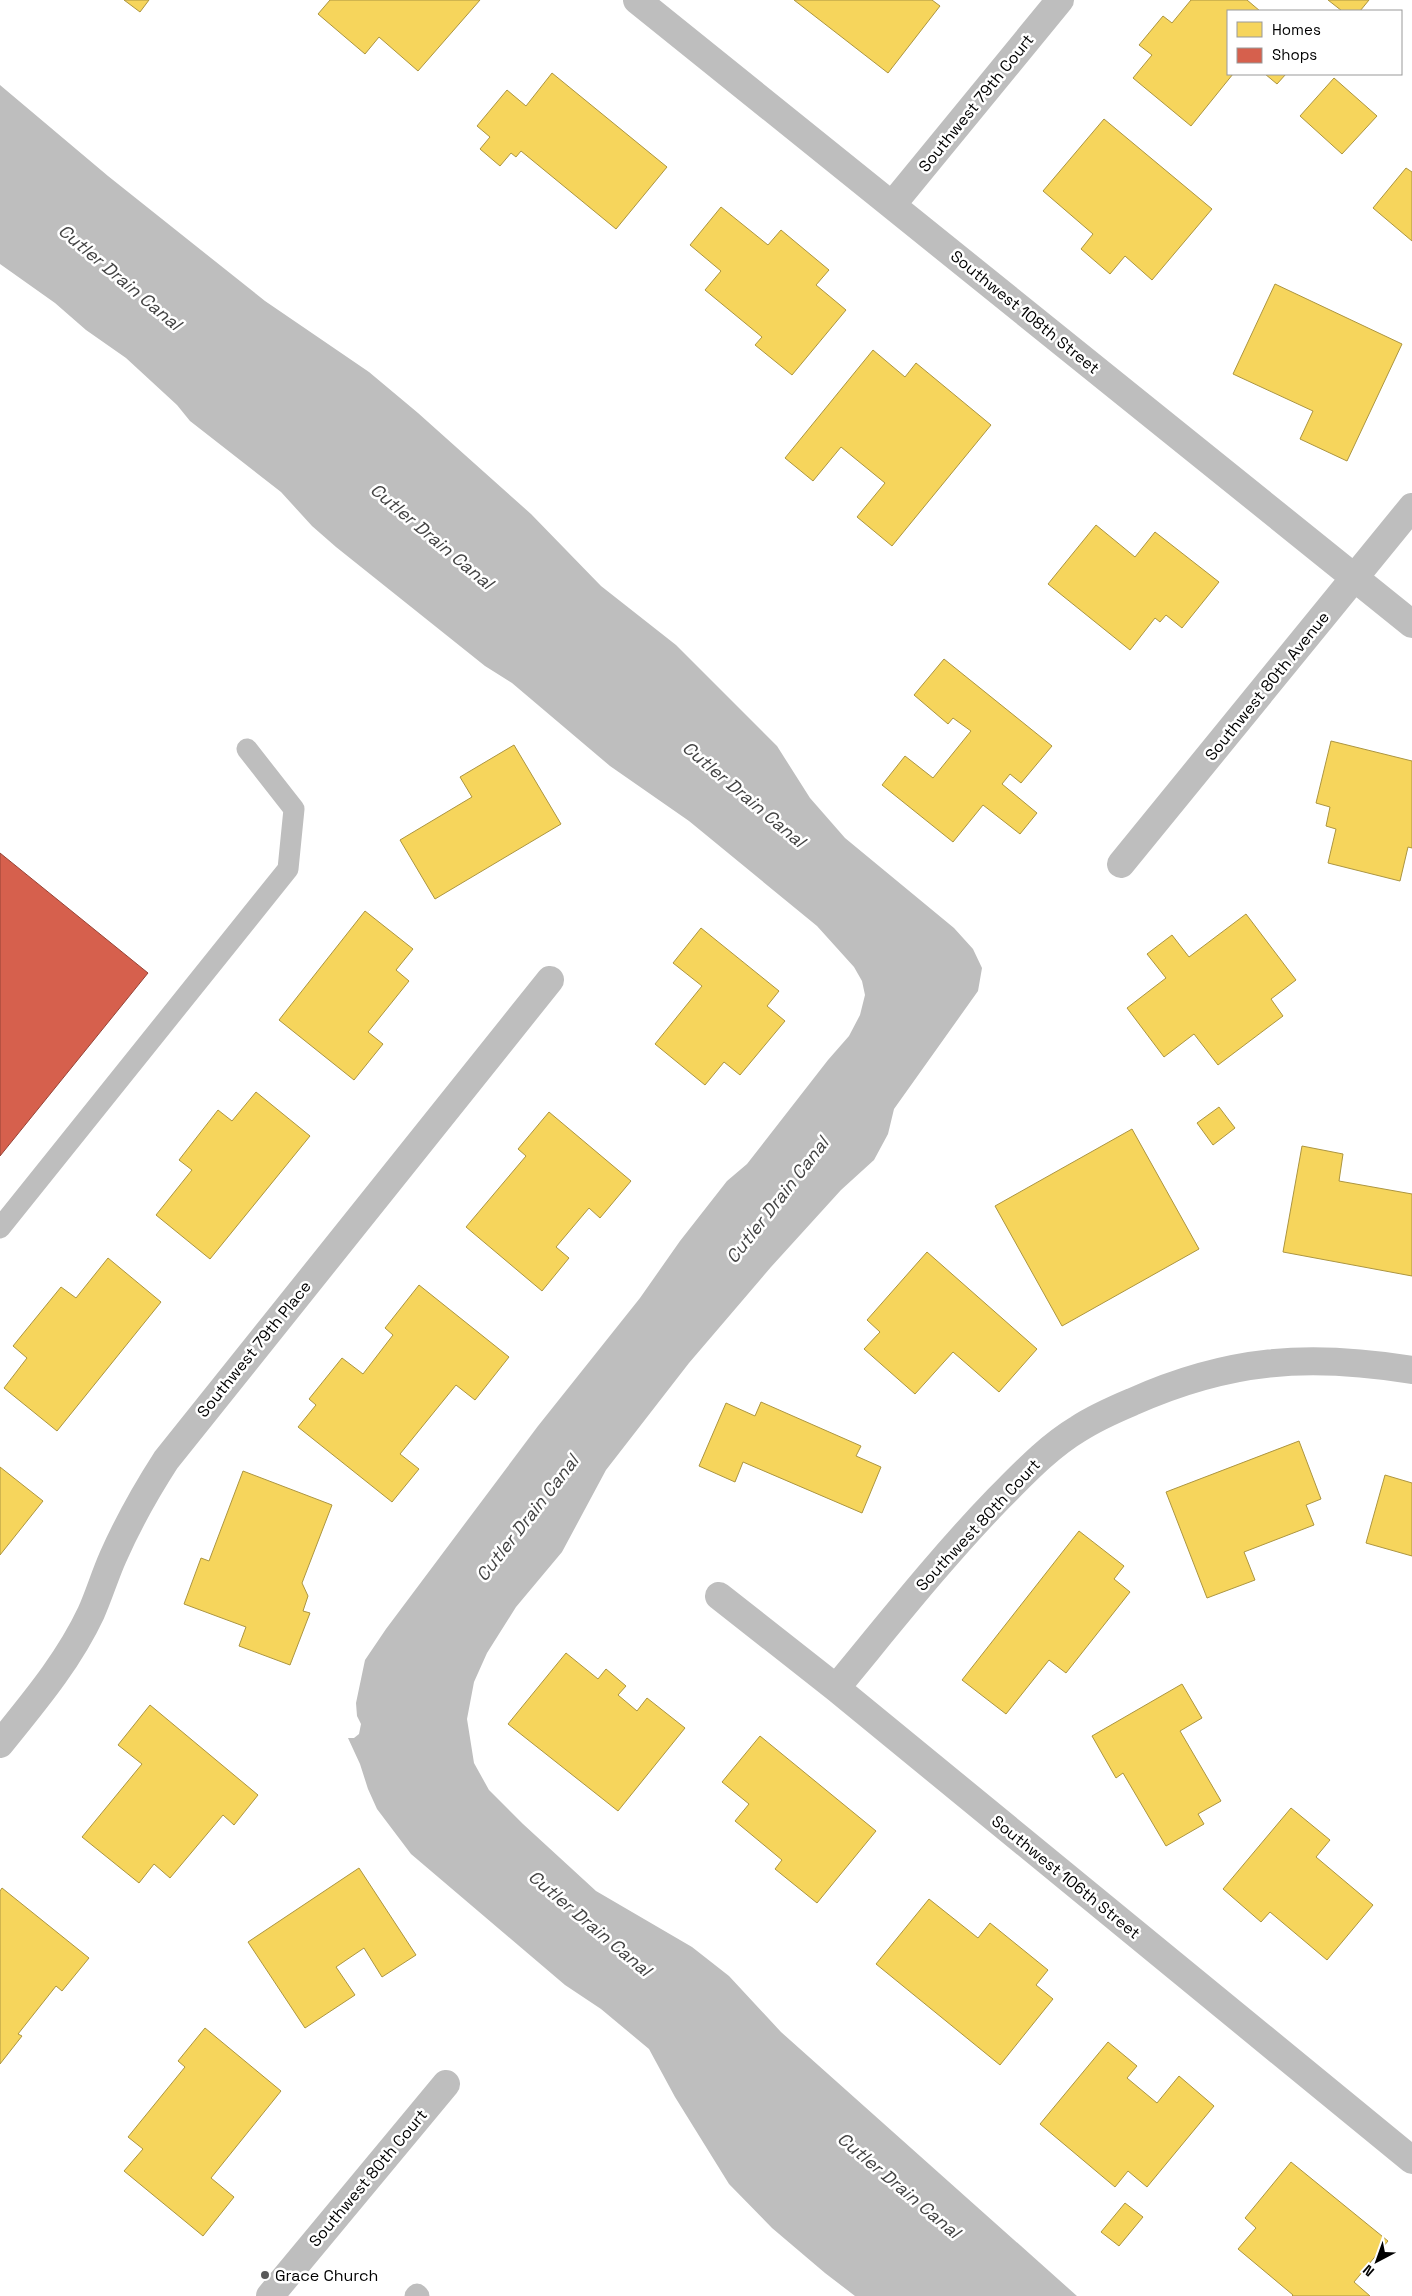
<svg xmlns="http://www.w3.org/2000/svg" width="1412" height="2296" font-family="'Space Grotesk',sans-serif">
<rect width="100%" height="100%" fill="#fff"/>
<path fill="#bebebe" d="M 0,85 L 108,176 L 265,301 L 369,372 L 418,413 L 531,514 L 601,586 L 676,645 L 777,746 L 810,798 L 845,838 L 954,928 L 973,949 L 982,968 L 978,991 L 894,1109 L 888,1134 L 874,1160 L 841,1190 L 771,1267 L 689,1363 L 606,1470 L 562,1552 L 516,1607 L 487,1653 L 474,1682 L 467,1719 L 474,1763 L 489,1790 L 523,1824 L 596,1891 L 692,1947 L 729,1976 L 781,2032 L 1077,2296 L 855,2296 L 825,2273 L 772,2228 L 729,2184 L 675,2097 L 649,2049 L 601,2009 L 565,1985 L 411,1854 L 377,1809 L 368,1789 L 360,1764 L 348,1738 L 354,1738 L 359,1734 L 361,1724 L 357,1716 L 356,1703 L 365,1660 L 386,1629 L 538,1426 L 640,1298 L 680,1241 L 727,1181 L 747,1164 L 828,1060 L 849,1036 L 860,1015 L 865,995 L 862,981 L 854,967 L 817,926 L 689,821 L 610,766 L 512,683 L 485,666 L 336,547 L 312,526 L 281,492 L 190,421 L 177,405 L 126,358 L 86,330 L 55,303 L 0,264 Z"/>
<path fill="#f6d55c" stroke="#ac9540" d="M 124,0 L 149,0 L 140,12 Z
M 330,0 L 480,0 L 418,71 L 379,37 L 365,54 L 318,14 Z
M 794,0 L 932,0 L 940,6 L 888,73 Z
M 1191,0 L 1247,0 L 1260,11 L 1228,11 L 1228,74 L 1233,74 L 1191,126 L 1133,78 L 1152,55 L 1139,45 L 1163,16 L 1172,23 Z
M 1328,0 L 1369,0 L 1360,11 L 1342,11 Z
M 552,73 L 667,167 L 616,229 L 521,151 L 516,157 L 511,153 L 500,166 L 480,149 L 490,137 L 477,126 L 507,90 L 526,106 Z
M 1265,74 L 1286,74 L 1277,84 Z
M 1334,78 L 1377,116 L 1342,154 L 1300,116 Z
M 1104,119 L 1212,209 L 1152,280 L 1125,256 L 1110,274 L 1081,249 L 1093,234 L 1043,191 Z
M 1406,168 L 1412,172 L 1412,241 L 1373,208 Z
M 721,207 L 768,245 L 781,230 L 829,270 L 816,285 L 846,310 L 792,375 L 755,345 L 762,337 L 705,290 L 721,271 L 690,245 Z
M 1275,284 L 1402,344 L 1347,461 L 1300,439 L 1313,411 L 1233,374 Z
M 873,350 L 905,377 L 916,363 L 991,425 L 892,546 L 857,517 L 885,483 L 841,447 L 813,481 L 785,458 Z
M 1096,525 L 1135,557 L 1155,532 L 1219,582 L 1182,628 L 1166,615 L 1160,622 L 1155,618 L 1130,650 L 1048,584 Z
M 944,659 L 1052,746 L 1021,783 L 1010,774 L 1002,784 L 1037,813 L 1020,834 L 983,805 L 953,842 L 882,785 L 905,756 L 933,778 L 971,731 L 953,718 L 948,724 L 914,695 Z
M 1331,741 L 1412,761 L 1412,848 L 1408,847 L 1400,881 L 1328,863 L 1336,829 L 1326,826 L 1330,807 L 1316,803 Z
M 514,745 L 561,824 L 435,899 L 400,840 L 472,797 L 460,777 Z
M 365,911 L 413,949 L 396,970 L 409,981 L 368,1032 L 383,1044 L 354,1080 L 279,1020 Z
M 1246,914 L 1296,980 L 1271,999 L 1283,1016 L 1218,1065 L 1194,1034 L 1164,1057 L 1127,1008 L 1166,978 L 1147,954 L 1172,935 L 1189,957 Z
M 701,928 L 779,991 L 767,1006 L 785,1021 L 740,1075 L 724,1062 L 705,1085 L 655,1044 L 702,986 L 673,963 Z
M 256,1092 L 310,1136 L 210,1259 L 156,1215 L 192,1170 L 179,1160 L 218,1110 L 232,1121 Z
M 1219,1107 L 1235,1128 L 1213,1145 L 1197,1123 Z
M 549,1112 L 631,1181 L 600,1218 L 589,1208 L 556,1247 L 569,1258 L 542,1291 L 466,1227 L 526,1156 L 518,1149 Z
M 1132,1129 L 1199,1249 L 1062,1326 L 995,1206 Z
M 1302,1146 L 1343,1154 L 1339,1181 L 1412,1194 L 1412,1276 L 1283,1252 Z
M 927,1252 L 1037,1349 L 999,1392 L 953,1352 L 915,1394 L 864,1349 L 880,1332 L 867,1320 Z
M 108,1258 L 161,1302 L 57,1431 L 4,1388 L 27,1358 L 13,1346 L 61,1287 L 76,1298 Z
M 419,1285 L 509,1357 L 475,1400 L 456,1385 L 400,1454 L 419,1469 L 392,1502 L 298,1427 L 316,1405 L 309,1399 L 342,1358 L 363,1374 L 393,1335 L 385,1328 Z
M 761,1402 L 861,1446 L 856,1456 L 881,1467 L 862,1513 L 743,1462 L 735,1482 L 699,1466 L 726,1403 L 755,1416 Z
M 1299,1441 L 1321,1499 L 1306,1505 L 1314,1525 L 1244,1552 L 1255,1580 L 1207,1598 L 1166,1492 Z
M 0,1467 L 43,1501 L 0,1555 Z
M 243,1471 L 332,1505 L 302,1583 L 308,1596 L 303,1611 L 310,1613 L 290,1665 L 239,1646 L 246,1627 L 184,1604 L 201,1558 L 209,1561 Z
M 1385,1475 L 1412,1483 L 1412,1556 L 1366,1543 Z
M 1079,1531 L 1124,1566 L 1114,1579 L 1130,1592 L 1066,1673 L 1049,1660 L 1006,1714 L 962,1680 Z
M 566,1653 L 598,1679 L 606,1669 L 626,1686 L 618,1695 L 637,1711 L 647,1698 L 685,1728 L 618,1811 L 508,1724 Z
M 1182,1684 L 1202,1718 L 1180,1731 L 1221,1801 L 1198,1814 L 1204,1824 L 1166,1846 L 1123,1773 L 1116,1778 L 1092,1736 Z
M 150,1705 L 258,1795 L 234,1825 L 223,1815 L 170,1878 L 154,1864 L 139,1883 L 82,1837 L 142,1764 L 118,1745 Z
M 760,1736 L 876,1831 L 817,1903 L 775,1869 L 782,1860 L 735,1821 L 749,1804 L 722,1782 Z
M 1291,1808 L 1330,1840 L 1316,1857 L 1373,1905 L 1327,1960 L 1270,1912 L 1261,1922 L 1223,1889 Z
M 359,1868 L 416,1955 L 382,1977 L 364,1948 L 336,1967 L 355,1995 L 305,2028 L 248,1942 Z
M 2,1888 L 89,1958 L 62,1991 L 56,1986 L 18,2034 L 22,2036 L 0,2064 L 0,1891 Z
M 929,1899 L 978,1938 L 990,1923 L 1048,1970 L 1036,1985 L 1053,1999 L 1000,2065 L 876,1964 Z
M 205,2028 L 281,2091 L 211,2178 L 234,2197 L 203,2236 L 124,2171 L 143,2149 L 128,2137 L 185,2067 L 178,2061 Z
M 1108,2042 L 1137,2066 L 1127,2078 L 1157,2103 L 1179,2076 L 1214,2106 L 1147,2187 L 1128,2171 L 1115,2187 L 1040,2124 Z
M 1291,2162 L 1388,2241 L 1354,2282 L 1370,2296 L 1292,2296 L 1293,2295 L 1238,2249 L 1256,2228 L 1245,2218 Z
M 1125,2203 L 1143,2217 L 1119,2246 L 1101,2232 Z"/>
<path fill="#d6604d" stroke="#964336" d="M 0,853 L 148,973 L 0,1156 Z"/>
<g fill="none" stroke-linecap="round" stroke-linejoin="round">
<path stroke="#bebebe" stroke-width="21" d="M 0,1228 L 288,869 L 294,809 L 247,749
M 415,2296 L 417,2294 L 419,2296"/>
<path stroke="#bebebe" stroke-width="28" d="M 637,0 L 1412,624
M 892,205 L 1060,0
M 1121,864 L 1412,507
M 719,1596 L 836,1688 L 1412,2160
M 836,1688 C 889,1624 940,1559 998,1499 C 1023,1474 1048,1447 1078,1429 C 1095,1418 1113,1410 1132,1402 C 1228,1359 1308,1353 1412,1370
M 0,1744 C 33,1703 68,1662 91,1613 C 99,1595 105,1575 113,1557 C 128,1523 146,1491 166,1460 L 550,980
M 270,2296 L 446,2084"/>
</g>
<circle fill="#595959" stroke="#fff" stroke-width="2" cx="265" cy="2275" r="5"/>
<g text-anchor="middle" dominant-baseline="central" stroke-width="5" stroke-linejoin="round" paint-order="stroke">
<g font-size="16" fill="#000" stroke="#fff">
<text transform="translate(976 103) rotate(-51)">Southwest 79th Court</text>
<text transform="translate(1025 312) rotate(39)">Southwest 108th Street</text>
<text transform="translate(1267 686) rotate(-51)">Southwest 80th Avenue</text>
<text transform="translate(254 1349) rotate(-51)">Southwest 79th Place</text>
<text transform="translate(978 1525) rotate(-47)">Southwest 80th Court</text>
<text transform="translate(1066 1877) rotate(39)">Southwest 106th Street</text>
<text transform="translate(368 2178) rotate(-50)">Southwest 80th Court</text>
</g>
<g font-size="16" fill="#000" stroke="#fff" text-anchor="start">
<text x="275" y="2275">Grace Church</text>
</g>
<g font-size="18" font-style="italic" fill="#434343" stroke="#fff">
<text transform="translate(120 277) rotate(40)">Cutler Drain Canal</text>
<text transform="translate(432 536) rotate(40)">Cutler Drain Canal</text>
<text transform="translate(744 794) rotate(40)">Cutler Drain Canal</text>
<text transform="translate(777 1200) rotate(-52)">Cutler Drain Canal</text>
<text transform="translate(527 1518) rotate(-52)">Cutler Drain Canal</text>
<text transform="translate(590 1923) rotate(40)">Cutler Drain Canal</text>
<text transform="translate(899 2185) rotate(40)">Cutler Drain Canal</text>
</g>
</g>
<rect x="1227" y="10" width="175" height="65" fill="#ffffff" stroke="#999999"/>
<rect x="1237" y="22" width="25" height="15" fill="#f6d55c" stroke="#999999"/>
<text x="1272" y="35" font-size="15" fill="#000000">Homes</text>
<rect x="1237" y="48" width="25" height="15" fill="#d6604d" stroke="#999999"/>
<text x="1272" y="60" font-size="15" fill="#000000">Shops</text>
<g transform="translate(1377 2261) rotate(221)" stroke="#ffffff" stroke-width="4" paint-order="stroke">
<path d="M0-4L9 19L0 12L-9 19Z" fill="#000000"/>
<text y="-8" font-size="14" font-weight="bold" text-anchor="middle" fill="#000000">N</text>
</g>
</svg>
